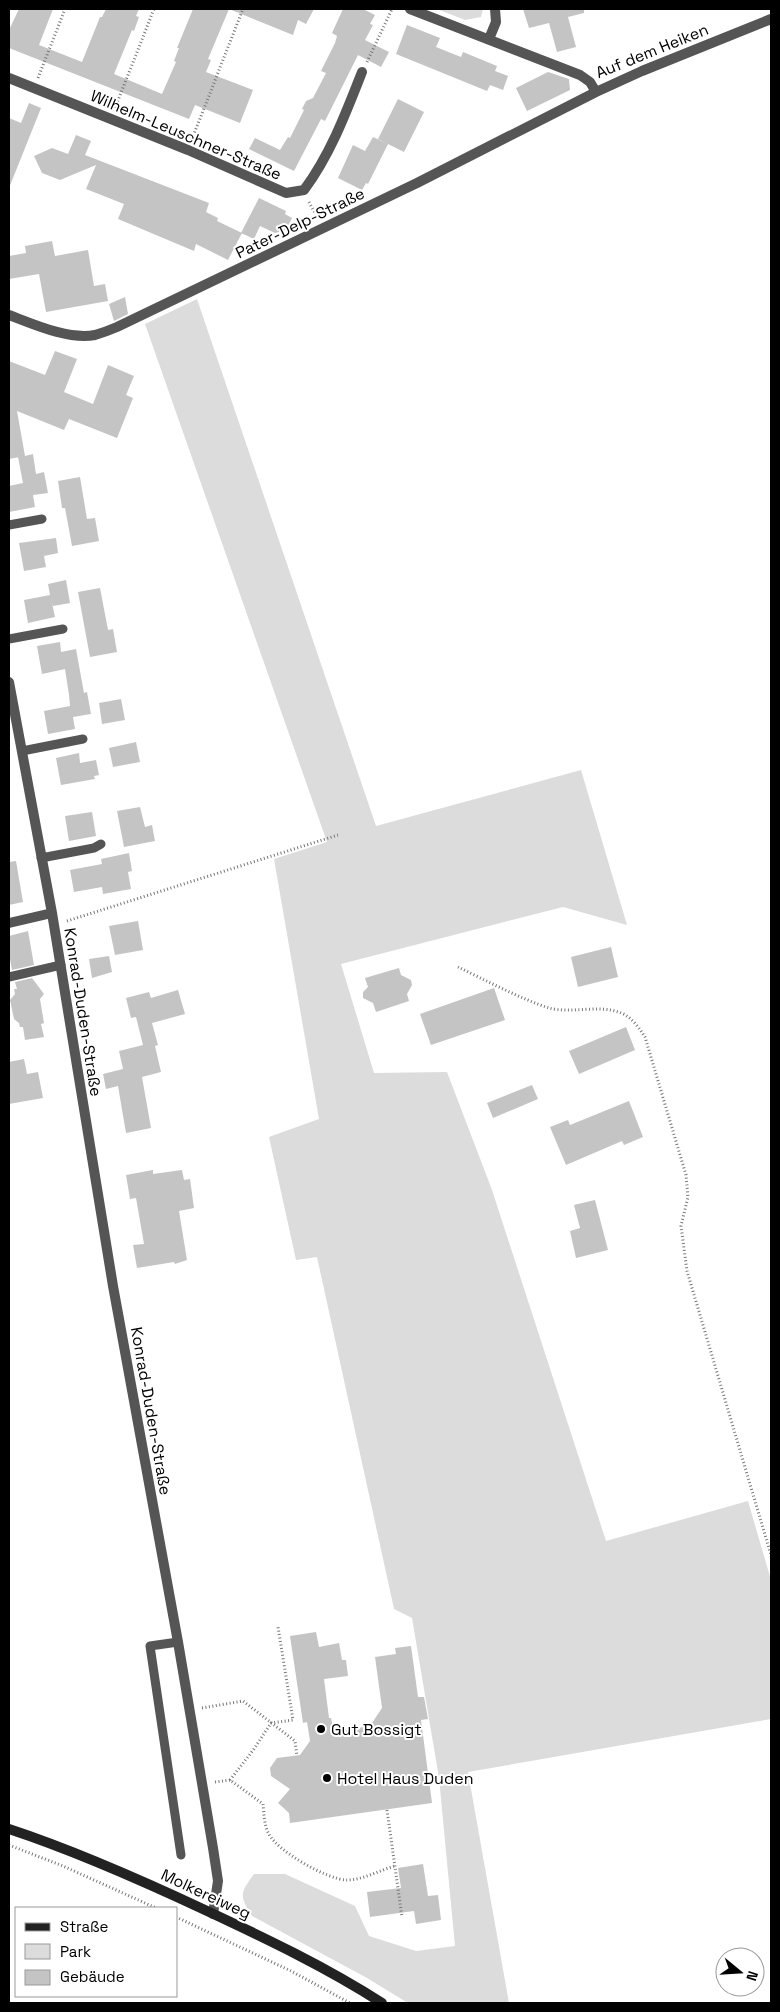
<svg xmlns="http://www.w3.org/2000/svg" width="780" height="2012" font-family="'Space Grotesk',sans-serif">
<rect width="100%" height="100%" fill="#fff"/>
<path fill="#dcdcdc" d="M 437,9 L 483,9 L 481,17 L 465,20 Z
M 197,299 L 376,826 L 581,770 L 627,925 L 563,907 L 341,964 L 374,1073 L 447,1072 L 492,1190 L 606,1541 L 748,1501 L 771,1580 L 771,1719 L 468,1772 L 509,2003 L 408,2003 L 367,1978 L 252,1916 C 239,1896 240,1893 254,1874 L 285,1874 L 355,1906 L 369,1936 L 416,1951 L 455,1946 L 439,1778 L 412,1618 L 394,1609 L 317,1257 L 296,1260 L 269,1137 L 319,1119 L 274,859 L 327,842 L 145,324 Z"/>
<path fill="#c4c4c4" d="M 19,9 L 53,9 L 39,45 L 82,62 L 100,17 L 102,17 L 106,9 L 139,9 L 136,16 L 139,17 L 134,31 L 132,30 L 114,74 L 162,94 L 176,62 L 174,61 L 179,48 L 177,48 L 193,9 L 229,9 L 208,59 L 211,60 L 206,72 L 253,90 L 240,123 L 195,105 L 189,119 L 9,48 L 9,30 Z
M 229,9 L 314,9 L 306,24 L 298,20 L 293,35 Z
M 343,9 L 363,9 L 375,15 L 370,24 L 373,25 L 365,40 L 389,52 L 381,67 L 358,55 L 325,121 L 321,119 L 294,171 L 249,149 L 255,138 L 280,150 L 288,137 L 290,138 L 304,110 L 302,109 L 306,101 L 313,98 L 326,73 L 321,71 L 335,43 L 337,36 L 332,33 Z
M 523,9 L 584,9 L 584,13 L 568,17 L 576,47 L 557,52 L 549,23 L 529,28 Z
M 407,25 L 440,38 L 436,47 L 461,57 L 463,52 L 497,66 L 495,71 L 508,76 L 503,90 L 490,85 L 487,91 L 396,54 Z
M 548,72 L 569,79 L 570,90 L 527,111 L 516,88 Z
M 398,99 L 424,112 L 404,152 L 378,139 Z
M 29,103 L 41,108 L 9,188 L 9,118 L 21,123 Z
M 76,135 L 91,141 L 85,155 L 209,203 L 206,212 L 218,218 L 217,221 L 242,233 L 228,260 L 196,244 L 194,251 L 118,219 L 124,204 L 86,189 L 96,165 L 60,180 L 42,173 L 34,156 L 52,148 L 68,154 Z
M 373,137 L 388,144 L 368,184 L 366,183 L 362,190 L 338,178 L 353,145 L 365,151 Z
M 259,198 L 286,211 L 285,214 L 292,218 L 286,230 L 275,233 L 260,226 L 254,239 L 241,233 Z
M 52,241 L 55,256 L 88,250 L 94,286 L 105,284 L 108,301 L 46,312 L 39,274 L 9,279 L 9,256 L 26,253 L 25,246 Z
M 125,297 L 128,314 L 114,321 L 109,304 Z
M 55,351 L 77,359 L 64,392 L 93,404 L 108,365 L 134,376 L 126,395 L 133,398 L 117,438 L 69,419 L 64,430 L 17,411 L 25,456 L 33,454 L 36,474 L 44,472 L 48,493 L 33,495 L 35,507 L 9,512 L 9,486 L 23,483 L 18,457 L 25,456 L 9,459 L 9,361 L 45,375 Z
M 80,477 L 87,519 L 95,518 L 99,541 L 72,546 L 65,508 L 62,508 L 58,481 Z
M 56,538 L 58,553 L 44,556 L 46,567 L 24,571 L 19,543 Z
M 66,580 L 70,603 L 53,606 L 52,603 L 55,617 L 28,623 L 24,600 L 50,595 L 48,584 Z
M 100,588 L 108,630 L 113,629 L 117,652 L 90,657 L 78,592 Z
M 60,642 L 61,652 L 76,649 L 84,693 L 87,692 L 91,714 L 73,717 L 75,729 L 48,734 L 44,711 L 70,706 L 69,695 L 65,669 L 42,674 L 37,646 Z
M 121,699 L 125,720 L 102,724 L 99,703 Z
M 136,742 L 140,762 L 113,767 L 109,748 Z
M 79,753 L 80,763 L 96,760 L 99,775 L 94,776 L 95,779 L 61,785 L 56,758 Z
M 140,807 L 145,827 L 152,825 L 155,841 L 124,847 L 117,811 Z
M 92,812 L 96,836 L 69,841 L 65,816 Z
M 129,853 L 132,871 L 128,872 L 131,889 L 103,894 L 102,887 L 74,892 L 70,870 L 102,864 L 101,859 Z
M 16,861 L 23,902 L 9,905 L 9,862 Z
M 138,921 L 143,950 L 115,955 L 109,926 Z
M 28,931 L 34,965 L 12,970 L 9,954 L 9,936 Z
M 611,947 L 618,977 L 578,987 L 571,957 Z
M 109,956 L 112,972 L 92,978 L 89,959 Z
M 399,968 L 401,975 L 411,980 L 412,985 L 407,994 L 409,1001 L 376,1012 L 373,1003 L 363,998 L 363,992 L 368,987 L 365,978 Z
M 32,978 L 44,994 L 40,999 L 44,1023 L 41,1024 L 44,1037 L 25,1040 L 23,1027 L 20,1027 L 19,1023 L 14,1019 L 10,1000 L 15,994 L 14,989 L 17,989 L 15,982 Z
M 494,988 L 505,1020 L 431,1045 L 420,1014 Z
M 178,990 L 185,1014 L 152,1023 L 158,1045 L 155,1046 L 161,1072 L 142,1077 L 151,1128 L 126,1133 L 118,1086 L 106,1089 L 103,1074 L 123,1069 L 119,1051 L 143,1045 L 136,1017 L 131,1018 L 126,998 L 149,992 L 151,998 Z
M 626,1027 L 635,1050 L 579,1074 L 569,1051 Z
M 24,1059 L 27,1074 L 38,1072 L 43,1098 L 9,1104 L 9,1062 Z
M 532,1085 L 538,1099 L 493,1118 L 487,1103 Z
M 629,1101 L 643,1137 L 624,1145 L 622,1141 L 566,1165 L 550,1127 L 568,1120 L 570,1125 Z
M 153,1170 L 153,1174 L 182,1170 L 184,1180 L 190,1179 L 194,1208 L 179,1211 L 187,1260 L 175,1264 L 174,1262 L 137,1268 L 133,1245 L 144,1244 L 136,1198 L 130,1199 L 126,1175 Z
M 595,1200 L 608,1250 L 576,1258 L 570,1231 L 580,1228 L 574,1205 Z
M 316,1632 L 319,1647 L 339,1643 L 342,1660 L 346,1660 L 348,1676 L 324,1679 L 329,1718 L 331,1718 L 334,1732 L 370,1726 L 382,1708 L 375,1657 L 396,1654 L 395,1648 L 411,1646 L 418,1697 L 424,1697 L 428,1719 L 421,1720 L 432,1803 L 290,1823 L 289,1813 L 278,1803 L 290,1789 L 271,1776 L 270,1768 L 277,1758 L 300,1755 L 310,1741 L 307,1722 L 303,1723 L 290,1636 Z
M 423,1864 L 428,1896 L 438,1895 L 441,1920 L 416,1924 L 414,1911 L 370,1917 L 367,1892 L 401,1888 L 398,1868 Z"/>
<g fill="none" stroke-linecap="round" stroke-linejoin="round">
<path stroke="#777" stroke-width="3" stroke-dasharray="1 2.5" stroke-linecap="butt" d="M 367,62 L 392,9
M 38,78 L 65,9
M 115,108 L 154,9
M 192,139 L 243,9
M 309,202 L 318,219
M 67,921 L 338,835
M 458,967 C 485,980 521,999 549,1008 C 571,1014 600,1004 621,1013 C 632,1017 639,1028 645,1037 L 686,1175 L 688,1197 L 681,1226 L 687,1271 L 771,1555
M 202,1708 L 243,1701 L 295,1741 L 297,1756
M 230,1780 L 254,1749 L 271,1723 L 293,1720 L 278,1627
M 215,1782 L 230,1780 L 263,1804 C 264,1813 264,1826 269,1834 C 277,1851 328,1880 347,1880 C 363,1880 380,1870 395,1866
M 387,1810 L 402,1917
M 9,1845 L 63,1866 L 156,1908
M 176,1917 L 291,1971 L 350,2003"/>
<path stroke="#555" stroke-width="9" d="M 9,525 L 42,519
M 9,639 L 63,629
M 22,751 L 83,739
M 41,858 L 94,848 L 101,844
M 9,977 L 61,965
M 178,1642 L 150,1646 L 181,1855"/>
<path stroke="#555" stroke-width="10" d="M 410,9 L 580,75 L 590,82 L 596,92
M 489,39 L 496,22 L 495,9
M 9,78 L 188,150 L 286,193 L 304,190 C 330,155 346,113 362,72
M 9,315 C 33,324 68,340 95,335 C 102,333 110,330 117,327 L 417,183 L 596,92 L 642,71 L 771,19
M 9,682 L 52,913 L 113,1286 L 178,1642 L 213,1848 L 218,1881 L 213,1914
M 9,923 L 52,913"/>
<path stroke="#222" stroke-width="10" d="M 9,1829 C 76,1851 141,1880 205,1910 C 265,1938 326,1967 382,2003"/>
</g>
<g fill="#000" stroke="#fff" stroke-width="2">
<circle cx="321" cy="1729" r="5"/>
<circle cx="327" cy="1778" r="5"/>
</g>
<g text-anchor="middle" dominant-baseline="central" stroke-width="4" stroke-linejoin="round" paint-order="stroke">
<g font-size="16" fill="#000" stroke="#fff">
<text transform="translate(652 51) rotate(-22)">Auf dem Heiken</text>
<text transform="translate(186 135) rotate(23)">Wilhelm-Leuschner-Straße</text>
<text transform="translate(300 223) rotate(-26)">Pater-Delp-Straße</text>
<text transform="translate(83 1012) rotate(81)">Konrad-Duden-Straße</text>
<text transform="translate(151 1411) rotate(80)">Konrad-Duden-Straße</text>
<text transform="translate(206 1894) rotate(25)">Molkereiweg</text>
</g>
<g font-size="16" fill="#000" stroke="#fff" text-anchor="start">
<text x="331" y="1729">Gut Bossigt</text>
<text x="337" y="1778">Hotel Haus Duden</text>
</g>
</g>
<rect width="780" height="2012" fill="none" stroke="#000000" stroke-width="20"/>
<rect x="15" y="1907" width="162" height="90" fill="#ffffff" stroke="#999999"/>
<rect x="25" y="1923" width="25" height="8" fill="#222222" stroke="#999999"/>
<text x="60" y="1932" font-size="15" fill="#000000">Straße</text>
<rect x="25" y="1944" width="25" height="15" fill="#dcdcdc" stroke="#999999"/>
<text x="60" y="1957" font-size="15" fill="#000000">Park</text>
<rect x="25" y="1970" width="25" height="15" fill="#c4c4c4" stroke="#999999"/>
<text x="60" y="1982" font-size="15" fill="#000000">Gebäude</text>
<g transform="translate(740 1972) rotate(108)"><circle r="24" fill="#ffffff" stroke="#999999"/>
<path d="M0-4L9 19L0 12L-9 19Z" fill="#000000"/>
<text y="-8" font-size="14" font-weight="bold" text-anchor="middle" fill="#000000">N</text>
</g>
</svg>
